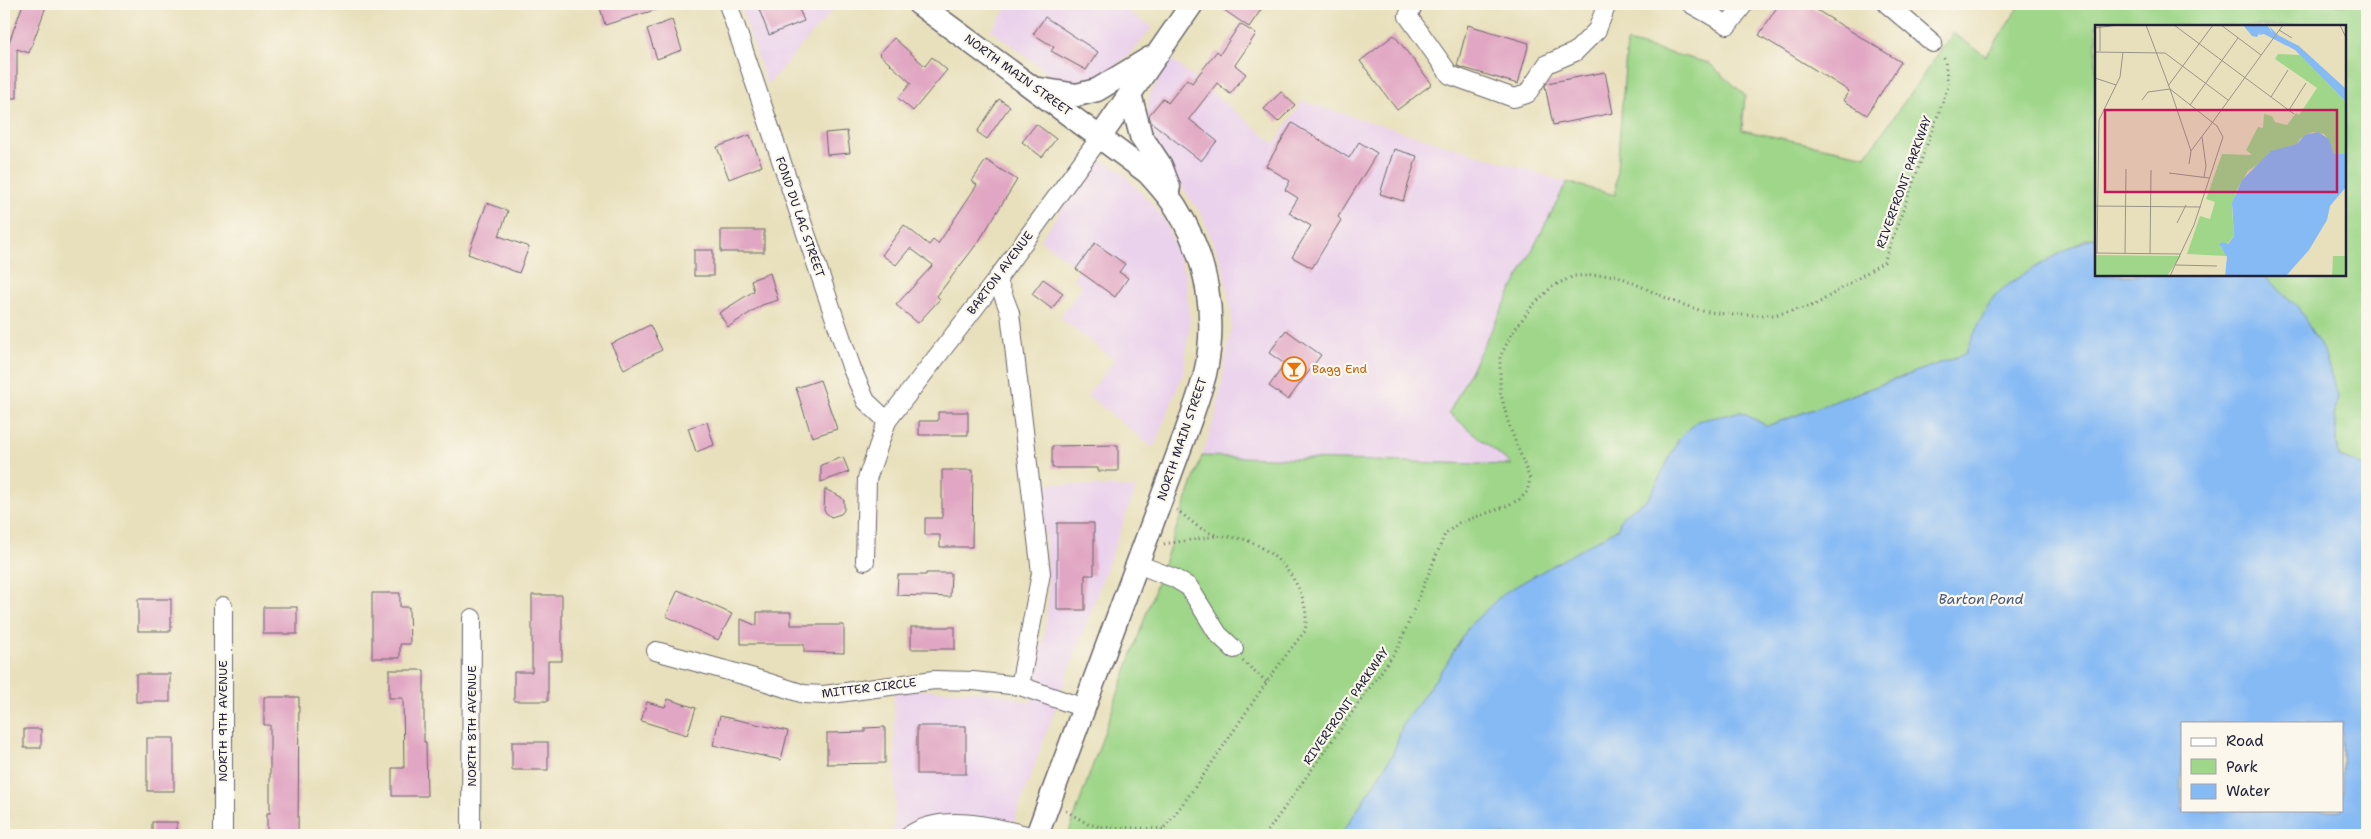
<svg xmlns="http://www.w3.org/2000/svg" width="2371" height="839" font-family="'Shantell Sans',sans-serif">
<rect width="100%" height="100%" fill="#fbf7ec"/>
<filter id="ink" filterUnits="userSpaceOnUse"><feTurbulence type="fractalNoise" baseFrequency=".02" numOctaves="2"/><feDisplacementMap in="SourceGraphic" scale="10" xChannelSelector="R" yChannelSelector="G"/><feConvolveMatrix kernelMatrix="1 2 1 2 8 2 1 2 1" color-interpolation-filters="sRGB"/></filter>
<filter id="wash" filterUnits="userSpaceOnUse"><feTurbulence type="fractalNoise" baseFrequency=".0096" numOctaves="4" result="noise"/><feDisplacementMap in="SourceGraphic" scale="20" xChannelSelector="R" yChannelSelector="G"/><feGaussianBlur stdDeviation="1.12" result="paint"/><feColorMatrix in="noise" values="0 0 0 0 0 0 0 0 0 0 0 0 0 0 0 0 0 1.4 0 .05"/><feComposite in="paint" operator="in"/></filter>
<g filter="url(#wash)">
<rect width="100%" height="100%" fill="#e8e0bc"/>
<!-- built -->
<g fill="#ead1ec">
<polygon points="740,4 838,4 767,85"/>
<polygon points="1010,4 1117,4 1152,27 1137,47 1102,79 1081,84 1063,82 1050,75 991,30"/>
<polygon points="1171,59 1275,144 1302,101 1567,182 1449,413 1513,465 1202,456 1217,410 1231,329 1231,312 1224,270 1213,242 1202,215 1156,151 1147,116 1150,94"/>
<polygon points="1102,162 1108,162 1120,170 1153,205 1166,223 1186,277 1190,322 1184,371 1154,448 1087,395 1115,360 1060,318 1082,285 1073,278 1080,269 1040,240 1093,168"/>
<polygon points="1039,483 1136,488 1009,835 893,835 896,790 894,693 920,690 973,691 1006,695 1030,703 1044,637 1049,596 1047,552"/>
</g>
<!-- green -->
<polygon fill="#9fd689" stroke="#607c62" points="2021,4 2367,4 2367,467 2339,457 2334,416 2338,396 2270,282 2263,275 2345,275 2345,26 2096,26 2096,237 2085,239 1994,296 1965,354 1767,426 1741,412 1679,439 1649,498 1624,515 1617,529 1469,626 1445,666 1403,724 1393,754 1341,835 1068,835 1202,456 1512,465 1449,413 1567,182 1615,195 1627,42 1709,63 1745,95 1742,130 1866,156 1953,33 1986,56"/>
<!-- water -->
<path fill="#86baf4" stroke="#546e98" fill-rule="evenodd" d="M2096,237v38h167l34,31 27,46 14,44 -4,20 5,41 28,10v368h-1026l52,-81 10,-30 42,-58 24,-40 35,-33 113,-64 6,-14 26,-17 30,-59 18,-18 44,-9 26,14 198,-72c9,-18 16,-39 28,-56 10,-14 85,-57 103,-61zM2182,723h160v87h-160z"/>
<g id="blocks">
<!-- building -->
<g fill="#e1a6c3">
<polygon points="23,4 47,4 29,53 17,49 17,98 4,98 4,56"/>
<polygon points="599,4 665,4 665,7 605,25"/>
<polygon points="757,4 797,4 804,21 769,35"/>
<polygon points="1215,4 1265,4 1249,27"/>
<polygon points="1779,4 1807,4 1901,62 1867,115 1843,100 1849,91 1759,35"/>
<polygon points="1045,17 1098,52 1086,70 1051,51 1054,47 1033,34"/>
<polygon points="672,20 682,50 657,59 647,29"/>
<polygon points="1240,24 1256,34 1235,65 1246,74 1230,94 1217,83 1189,119 1217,141 1201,161 1151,122 1149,115 1163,98 1168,103 1187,79 1192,83 1217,51 1220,54"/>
<polygon points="1468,25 1529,43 1518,84 1457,66"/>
<polygon points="1394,35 1432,84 1397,110 1360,61"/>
<polygon points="894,38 925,66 932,57 947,70 913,111 898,98 911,83 879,54"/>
<polygon points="1605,72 1613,113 1553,125 1545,86 1547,83"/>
<polygon points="1281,92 1295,105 1278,122 1264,109"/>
<polygon points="999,99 1010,106 987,139 977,132"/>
<polygon points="1292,123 1349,158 1359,142 1377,153 1338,217 1341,220 1312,268 1292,257 1311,226 1289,213 1298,198 1285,190 1290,181 1266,166"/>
<polygon points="1036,124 1056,139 1042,157 1022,142"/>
<polygon points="847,131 850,153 827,155 825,133"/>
<polygon points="750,135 762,166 729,179 717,147"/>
<polygon points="1394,149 1417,156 1403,201 1380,194"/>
<polygon points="986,160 1017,180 979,241 937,296 940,299 918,323 896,305 933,265 910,248 896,265 882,255 904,225 929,245 933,240 938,244 977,185 972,181"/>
<polygon points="487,203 508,211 499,236 529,247 519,273 468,254"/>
<rect x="721" y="230" width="43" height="22"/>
<polygon points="1095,243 1125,264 1119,272 1128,278 1115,297 1076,269"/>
<rect x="694" y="250" width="19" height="26"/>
<polygon points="770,273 778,300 762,305 728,327 719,313 754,291 751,280"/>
<polygon points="1043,279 1063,293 1052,309 1032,294"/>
<polygon points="650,325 662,350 624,369 611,344"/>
<polygon points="1286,330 1321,355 1288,400 1269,386 1285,364 1269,353"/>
<polygon points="820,380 837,429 812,437 796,388"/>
<polygon points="938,412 968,412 968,435 919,435 919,421 938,421"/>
<polygon points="707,422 714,445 696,452 688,428"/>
<polygon points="1118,445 1118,471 1098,471 1098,468 1052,468 1052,446"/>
<polygon points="843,457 849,472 821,482 821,465"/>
<polygon points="942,470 973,470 972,547 940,547 940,535 925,535 925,518 942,518"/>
<polygon points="825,489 841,497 844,501 844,510 841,514 831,517 824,511"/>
<polygon points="1057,523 1094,523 1094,575 1085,575 1085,610 1057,610"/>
<polygon points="926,573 951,573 950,597 897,595 898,575 926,575"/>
<polygon points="678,590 732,614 718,640 666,616"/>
<polygon points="372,593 400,593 400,607 409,607 410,644 400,644 400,658 372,658"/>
<polygon points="532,595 562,595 562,661 548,661 548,701 514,701 514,672 532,672"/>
<rect x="138" y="599" width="33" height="32"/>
<rect x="263" y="607" width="34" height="27"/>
<polygon points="757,612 791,612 791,625 844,625 844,653 804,652 804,644 741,644 741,619 757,626"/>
<rect x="911" y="627" width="44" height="22"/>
<polygon points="389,670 424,670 424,742 426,742 427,796 392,796 392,768 404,768 403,698 389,698"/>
<rect x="136" y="674" width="34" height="28"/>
<polygon points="264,697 299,697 298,835 267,835 267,813 270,813 270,725 264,725"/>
<polygon points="668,699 696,708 687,735 641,721 647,702 665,707"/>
<polygon points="720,716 788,731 781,760 713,745"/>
<rect x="917" y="726" width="49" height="48"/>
<polygon points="885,727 885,763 827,764 827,733 865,732 865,728"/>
<rect x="24" y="729" width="17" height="19"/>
<rect x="147" y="738" width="27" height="53"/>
<rect x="512" y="742" width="36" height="28"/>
<rect x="152" y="822" width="25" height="13"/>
</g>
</g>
</g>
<g filter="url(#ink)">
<use href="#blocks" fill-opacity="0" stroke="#676468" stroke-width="1"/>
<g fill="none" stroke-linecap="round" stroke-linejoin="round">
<!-- minor casing -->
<g stroke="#676468" stroke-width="20">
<g id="minor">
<polyline points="728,4 852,369 866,401 887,421"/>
<polyline points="1414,4 1408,16 1450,75 1514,98 1527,94 1547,64 1575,52 1597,30 1607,4"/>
<polyline points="1691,4 1728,25 1744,4"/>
<polyline points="1887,4 1933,43"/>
<polyline points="997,279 1010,313 1041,573 1020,686"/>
<polyline points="865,561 867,479 887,421 997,279 1101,136"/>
<polyline points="1137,564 1174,578 1189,587 1218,634 1234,649"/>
<polyline points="656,651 754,678 804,694 824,695 934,680 973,681 1020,686 1084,708"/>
<polyline points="223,835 223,606"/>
<polyline points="471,835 472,618"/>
<path d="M910,835c31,-22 82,-9 116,0"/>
</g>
</g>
<!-- major casing -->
<g stroke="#676468" stroke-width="25">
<g id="major">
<path d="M919,4l229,169c10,11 21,23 29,36 30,49 41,108 28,165 -5,20 -13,41 -20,61l-148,400"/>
<polyline points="1040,89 1077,95 1097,90 1150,58"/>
<polyline points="1130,94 1141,136 1161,166 1169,187"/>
<polyline points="1101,136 1192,4"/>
</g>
</g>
<!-- path -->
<g stroke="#676468" stroke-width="3" stroke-dasharray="1 4" stroke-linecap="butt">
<polyline points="1164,544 1217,536"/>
<polyline points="1243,661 1267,682"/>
<polyline points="1066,811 1088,824 1102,827 1163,829"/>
<polyline points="1082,835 1101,827"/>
<path d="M1158,835c54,-64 94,-139 147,-204 7,-37 -22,-76 -56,-90 -13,-5 -28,-3 -41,-9 -11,-4 -21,-15 -31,-22"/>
<polyline points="1265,835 1398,648 1445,534 1459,523 1504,507 1520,499 1527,492 1530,479 1509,425 1500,391 1500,357 1512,333 1533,305 1553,286 1574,276 1616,275 1675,302 1702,311 1734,315 1774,315 1815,305 1884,262 1948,87 1945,60 1942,56"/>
</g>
<!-- minor -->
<use href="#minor" stroke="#fff" stroke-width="18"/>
<!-- major -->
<use href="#major" stroke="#fff" stroke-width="22"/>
</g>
</g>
<!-- icons -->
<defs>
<g id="bar-ring" transform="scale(1.25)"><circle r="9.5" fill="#fbf7ec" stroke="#e8710a" stroke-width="1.5"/><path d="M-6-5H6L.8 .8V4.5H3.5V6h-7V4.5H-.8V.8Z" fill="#e8710a"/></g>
</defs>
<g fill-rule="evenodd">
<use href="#bar-ring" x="1294" y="369"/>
</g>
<g text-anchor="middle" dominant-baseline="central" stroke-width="4.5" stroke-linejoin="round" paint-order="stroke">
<!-- street labels -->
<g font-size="12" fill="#22223b" stroke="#fbf7ec">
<text transform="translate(1018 75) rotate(36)">NORTH MAIN STREET</text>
<text transform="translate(1904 182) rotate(-70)">RIVERFRONT PARKWAY</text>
<text transform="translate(800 217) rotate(71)">FOND DU LAC STREET</text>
<text transform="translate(1000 273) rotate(-53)">BARTON AVENUE</text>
<text transform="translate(1182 439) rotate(-71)">NORTH MAIN STREET</text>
<text transform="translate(869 688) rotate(-7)">MITTER CIRCLE</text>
<text transform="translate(1346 706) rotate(-55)">RIVERFRONT PARKWAY</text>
<text transform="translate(223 721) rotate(-90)">NORTH 9TH AVENUE</text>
<text transform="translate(472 726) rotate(-90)">NORTH 8TH AVENUE</text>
</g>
<!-- food labels -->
<g font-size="12" fill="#c56008" stroke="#fbf7ec" text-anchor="start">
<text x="1312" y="369">Bagg End</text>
</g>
<!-- water labels -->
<g font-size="14" font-style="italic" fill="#45577c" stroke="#fbf7ec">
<text x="1981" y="599">Barton Pond</text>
</g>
</g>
<!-- overview -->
<g transform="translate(2095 25)">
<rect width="251" height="251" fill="#e8e0bc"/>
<path d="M183,29l22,1 46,47v52h-12l-5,-14 -5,-6 -11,-2 -13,7 -3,5 -28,9 -6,8 -15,10 -12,20 -4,17 2,28 -7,8 -7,2 7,10 -40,-2 13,-38 10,3 5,-17 -9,-3 16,-45 30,1 -6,-5 12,-23 5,1 1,-14 8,2 3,6 12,3 9,-12 3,2 18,-27 -42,-29zM0,230l86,1 -14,20h-72zM238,231h13v20h-14z" fill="#9fd689"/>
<path d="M148,0h24l6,9 -4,-8 9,9 21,11 46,42 1,14 -51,-52 -31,-16 -5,1 1,-3 -3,5 -5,-1zM223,107l11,7 5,15h12v33l-16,19 -3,14 -18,30 -23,26h-61l2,-19 -8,-13 4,-2 5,2 6,-8 -2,-33 10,-23 29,-29 26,-7 8,-9z" fill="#86baf4"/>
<path fill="none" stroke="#999488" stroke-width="1" d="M51,0l24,64 47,37 6,11 -29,88 -24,51M79,0l120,89M126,0l40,30M245,0l7,15M0,3l23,-3M184,5l13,8M5,26v-26M0,27l70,1 63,47M0,53l21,7M73,61l45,-61M176,72l17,-27M47,75l6,-8 22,-3 21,62M95,80l48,-67M194,85l17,-27M117,98l71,-98M107,112l4,29 -2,11M94,139l2,-13 21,-28M74,148l40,5M0,181l106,1M82,198l9,-18M0,228l86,1M2,228l2,-133 21,-43 3,-25M30,229l1,-85M55,229l1,-84M81,240l41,1"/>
<path fill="#c2185b" fill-opacity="0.15" stroke="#c2185b" stroke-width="2.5" d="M10,85h232v82h-232z"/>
<rect width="251" height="251" fill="none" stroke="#22223b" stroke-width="2.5"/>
</g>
<!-- margin -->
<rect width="2371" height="839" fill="none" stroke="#fbf7ec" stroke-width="20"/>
<!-- legend -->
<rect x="2181" y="722" width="162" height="90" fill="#fbf7ec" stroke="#a4a2a5"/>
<rect x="2191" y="738" width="25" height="8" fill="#ffffff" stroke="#a4a2a5"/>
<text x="2226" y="746" font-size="15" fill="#22223b">Road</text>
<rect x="2191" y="759" width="25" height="15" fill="#9fd689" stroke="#a4a2a5"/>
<text x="2226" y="772" font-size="15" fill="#22223b">Park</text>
<rect x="2191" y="784" width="25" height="15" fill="#86baf4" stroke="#a4a2a5"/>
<text x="2226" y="796" font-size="15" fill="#22223b">Water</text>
</svg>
